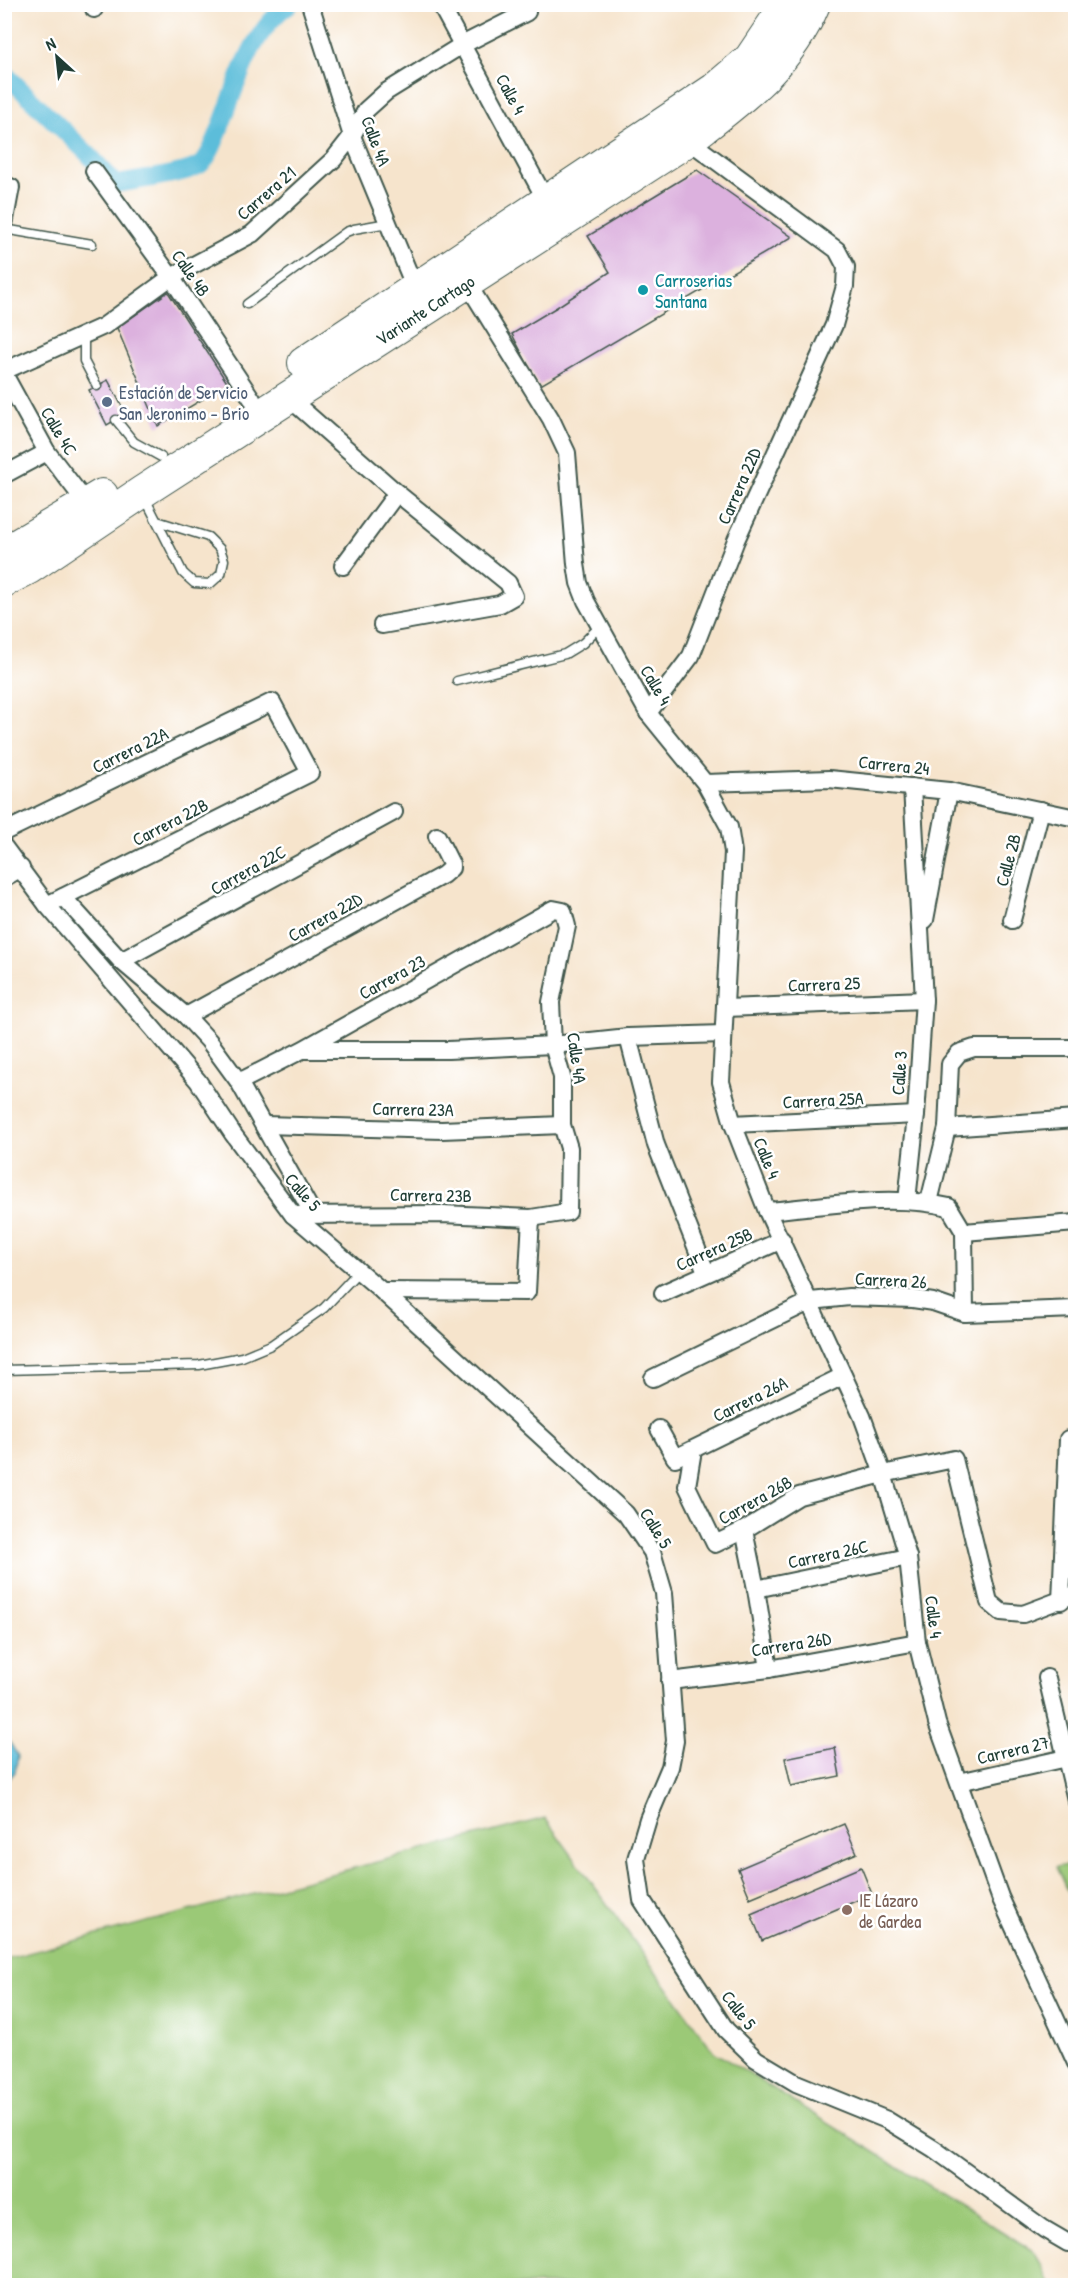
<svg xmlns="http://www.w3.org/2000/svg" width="1080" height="2290" font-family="'Patrick Hand',sans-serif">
<rect width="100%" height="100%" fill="#fff"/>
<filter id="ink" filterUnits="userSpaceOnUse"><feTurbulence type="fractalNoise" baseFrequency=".0167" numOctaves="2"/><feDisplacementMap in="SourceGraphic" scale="12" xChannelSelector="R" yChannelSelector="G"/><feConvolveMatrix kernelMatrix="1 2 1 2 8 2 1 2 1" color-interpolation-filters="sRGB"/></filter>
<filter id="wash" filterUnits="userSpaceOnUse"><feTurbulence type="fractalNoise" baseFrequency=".008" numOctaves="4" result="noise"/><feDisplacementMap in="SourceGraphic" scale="24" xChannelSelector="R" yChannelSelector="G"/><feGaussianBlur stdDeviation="1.35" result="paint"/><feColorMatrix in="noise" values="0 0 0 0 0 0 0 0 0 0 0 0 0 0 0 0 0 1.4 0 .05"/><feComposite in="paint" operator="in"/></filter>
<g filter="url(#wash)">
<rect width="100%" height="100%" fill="#f6e4cc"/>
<!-- green -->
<g fill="#9bc977" stroke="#5d8356" stroke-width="1.5">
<polygon points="545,1818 714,2052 1035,2252 1051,2285 5,2285 5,1959"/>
<polygon points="1075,1864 1076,1864 1075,1908 1056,1867"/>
</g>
<!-- water -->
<polygon fill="#5cbdda" stroke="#3e7d87" stroke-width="1.5" points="5,1735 18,1756 15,1772 5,1783"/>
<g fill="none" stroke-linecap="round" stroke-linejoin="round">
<!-- canal -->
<path stroke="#5cbdda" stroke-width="18" d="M4,73l84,81 28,30c17,-3 73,-10 85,-20 10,-9 16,-28 21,-41 16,-41 29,-93 68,-119"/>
</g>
<g id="blocks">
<!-- building -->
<g fill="#dcb1de">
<polygon points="697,170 792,237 539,386 512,334 557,307 610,272 588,236"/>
<polygon points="168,292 228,384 158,426 117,328"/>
<polygon points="108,380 126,414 107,425 89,390"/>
<polygon points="835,1748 840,1776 791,1786 785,1758"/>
<polygon points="844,1824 857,1853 750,1898 738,1869"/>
<polygon points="861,1867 872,1894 762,1941 751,1914"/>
</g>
</g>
</g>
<g filter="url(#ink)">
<use href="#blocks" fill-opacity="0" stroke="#3f564b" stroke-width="1.5"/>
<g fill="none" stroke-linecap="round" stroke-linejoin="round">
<!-- lane casing -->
<g stroke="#3f564b" stroke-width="11">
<g id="lane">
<polyline points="4,229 92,244"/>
<polyline points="247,304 346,232 354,229 388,223"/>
<polyline points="84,335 84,361 97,386"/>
<polyline points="116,420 134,442 161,457"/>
<polyline points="145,498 183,573 194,583 210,584 221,574 224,560 220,549 208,537 157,521"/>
<polyline points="457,681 565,654 583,643 600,626"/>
<polyline points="4,1370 199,1365 242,1357 271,1345 324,1308 359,1271"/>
</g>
</g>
<!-- street casing -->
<g stroke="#3f564b" stroke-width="20">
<g id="street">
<polyline points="93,4 94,9"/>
<polyline points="310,4 352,136 415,288"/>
<polyline points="440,4 547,202"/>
<polyline points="94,171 171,277 252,399"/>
<polyline points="4,225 11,187"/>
<polyline points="467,283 551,419 567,453 576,564 579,583 586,601 648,713 705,783 729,827 733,852 721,1082 733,1124 767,1211 862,1416 883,1474 908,1557 917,1642 937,1723 1000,1897 1076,2063"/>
<polyline points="4,371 104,326 171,277 252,234 334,159 352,136 366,110 386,92 462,45 527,12"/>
<polyline points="4,374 47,452 87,504"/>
<polyline points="289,398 397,493 508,583 514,596 500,604 382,625"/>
<polyline points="4,475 47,452"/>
<polyline points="343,566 397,493"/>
<polyline points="648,713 691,656 736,540 834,325 845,286 846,267 837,250 688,140"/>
<polyline points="705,783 829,779 949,791 1076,818"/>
<polyline points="4,832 272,702 310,773 47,905"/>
<polyline points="4,847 47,905 198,1081 233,1134 293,1215 382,1291 626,1514 652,1552 664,1593 675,1741 670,1767 648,1819 636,1859 642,1900 726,2030 756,2059 796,2083 887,2120 934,2149 1044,2229 1068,2243 1076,2243"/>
<polyline points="4,878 21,868"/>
<polyline points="63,897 121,961 186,1016 209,1041 239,1082 313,1214"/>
<polyline points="925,920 949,791"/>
<polyline points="1012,920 1041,810"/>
<polyline points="121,961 394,812"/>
<polyline points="726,1008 924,1000"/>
<polyline points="186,1016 443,875 451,868 451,864 437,836"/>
<polyline points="628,1037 656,1145 706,1272"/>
<polyline points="303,1050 448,1050 553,1045 628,1037 723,1034"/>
<polyline points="239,1082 302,1050 553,909 563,911 567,926 551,1002 553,1045 562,1077 562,1125 569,1148 568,1212 531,1218 442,1214 293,1215"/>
<polyline points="733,1124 916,1115"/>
<polyline points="264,1125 442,1130 562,1125"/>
<polyline points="947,1128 1076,1119"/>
<polyline points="907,1201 916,1115 924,1000 912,787"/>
<polyline points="929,1202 947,1128 950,1064 959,1053 974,1048 1076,1048"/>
<path d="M767,1211c58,-5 126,-18 182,-4l15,25"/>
<polyline points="964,1232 1076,1223"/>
<polyline points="964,1232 965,1313"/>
<polyline points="382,1291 527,1292 531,1218"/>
<polyline points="663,1293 782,1240"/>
<polyline points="653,1378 811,1301 849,1297 913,1299 933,1302 965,1313 1076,1309"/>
<polyline points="659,1429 675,1458 843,1376"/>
<polyline points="693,1450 687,1486 715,1544 744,1530 799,1496 883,1474 954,1459 989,1602 1001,1612 1023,1614 1076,1594"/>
<polyline points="744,1530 756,1589 769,1669"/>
<polyline points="756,1589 908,1557"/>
<polyline points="1061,1601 1068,1439"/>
<polyline points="1047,1678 1076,1800"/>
<polyline points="670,1681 769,1669 917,1642"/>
<polyline points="959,1782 1075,1756"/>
</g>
</g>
<!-- highway casing -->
<g stroke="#3f564b" stroke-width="34">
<g id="highway">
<polyline points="304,363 715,89 750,59 787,4"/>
<polyline points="4,553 102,495"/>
<path d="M4,581l25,-13 113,-76 546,-352c51,-40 100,-73 126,-136"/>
</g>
</g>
<!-- lane -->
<use href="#lane" stroke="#fff" stroke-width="8"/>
<!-- street -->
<use href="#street" stroke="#fff" stroke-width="16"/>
<!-- highway -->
<use href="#highway" stroke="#fff" stroke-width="32"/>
</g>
</g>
<!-- markers -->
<circle fill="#0f9aa8" stroke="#fff" stroke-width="2" cx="643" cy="290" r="6"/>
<circle fill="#5c6f8a" stroke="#fff" stroke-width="2" cx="107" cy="402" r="6"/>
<circle fill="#8d6e63" stroke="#fff" stroke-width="2" cx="847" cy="1910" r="6"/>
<g text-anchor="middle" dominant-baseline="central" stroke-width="5" stroke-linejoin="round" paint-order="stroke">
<!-- street labels -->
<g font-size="18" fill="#1f3d34" stroke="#fff">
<text transform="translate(511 94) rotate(62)">Calle 4</text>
<text transform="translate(376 141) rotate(69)">Calle 4A</text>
<text transform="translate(266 193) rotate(-41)">Carrera 21</text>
<text transform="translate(191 273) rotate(55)">Calle 4B</text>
<text transform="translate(425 310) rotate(-33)">Variante Cartago</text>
<text transform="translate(59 431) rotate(59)">Calle 4C</text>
<text transform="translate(739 486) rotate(-66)">Carrera 22D</text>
<text transform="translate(656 685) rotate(59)">Calle 4</text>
<text transform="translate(130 750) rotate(-26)">Carrera 22A</text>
<text transform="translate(894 765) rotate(6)">Carrera 24</text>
<text transform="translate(170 822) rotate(-27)">Carrera 22B</text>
<text transform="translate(1008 860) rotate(-75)">Calle 2B</text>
<text transform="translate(248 870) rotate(-29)">Carrera 22C</text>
<text transform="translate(325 917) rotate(-29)">Carrera 22D</text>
<text transform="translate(392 977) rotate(-29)">Carrera 23</text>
<text transform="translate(824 984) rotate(-2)">Carrera 25</text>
<text transform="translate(577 1058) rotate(82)">Calle 4A</text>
<text transform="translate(899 1073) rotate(-86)">Calle 3</text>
<text transform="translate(823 1100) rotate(-3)">Carrera 25A</text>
<text transform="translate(413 1109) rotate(1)">Carrera 23A</text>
<text transform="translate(767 1158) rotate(68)">Calle 4</text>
<text transform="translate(303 1192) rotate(49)">Calle 5</text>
<text transform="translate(431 1195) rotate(1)">Carrera 23B</text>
<text transform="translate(714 1249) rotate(-24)">Carrera 25B</text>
<text transform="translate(891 1280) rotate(3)">Carrera 26</text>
<text transform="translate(750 1399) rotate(-26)">Carrera 26A</text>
<text transform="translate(755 1500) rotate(-29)">Carrera 26B</text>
<text transform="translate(656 1528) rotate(58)">Calle 5</text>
<text transform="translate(828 1554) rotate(-12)">Carrera 26C</text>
<text transform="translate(934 1617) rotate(83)">Calle 4</text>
<text transform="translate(791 1644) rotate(-9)">Carrera 26D</text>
<text transform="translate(1013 1750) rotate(-13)">Carrera 27</text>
<text transform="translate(739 2010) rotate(52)">Calle 5</text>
</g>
<!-- culture labels -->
<g font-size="18" fill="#0d838f" stroke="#fff" text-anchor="start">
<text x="655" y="280">Carroserias<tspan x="655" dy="21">Santana</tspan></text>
</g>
<!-- service labels -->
<g font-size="18" fill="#4e5e75" stroke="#fff" text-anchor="start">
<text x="119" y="392">Estación de Servicio<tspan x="119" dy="21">San Jeronimo - Brio</tspan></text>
</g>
<!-- education labels -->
<g font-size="18" fill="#785e54" stroke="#fff" text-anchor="start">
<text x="859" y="1900">IE Lázaro<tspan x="859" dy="21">de Gardea</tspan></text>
</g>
</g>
<!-- margin -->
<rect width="1080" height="2290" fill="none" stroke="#fff" stroke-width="24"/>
<!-- north arrow -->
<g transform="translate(57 57) rotate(333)" stroke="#ffffff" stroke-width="4.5" paint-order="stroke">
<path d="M0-4.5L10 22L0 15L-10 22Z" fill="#1f3d34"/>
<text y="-9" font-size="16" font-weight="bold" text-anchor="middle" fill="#1f3d34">N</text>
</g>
</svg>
